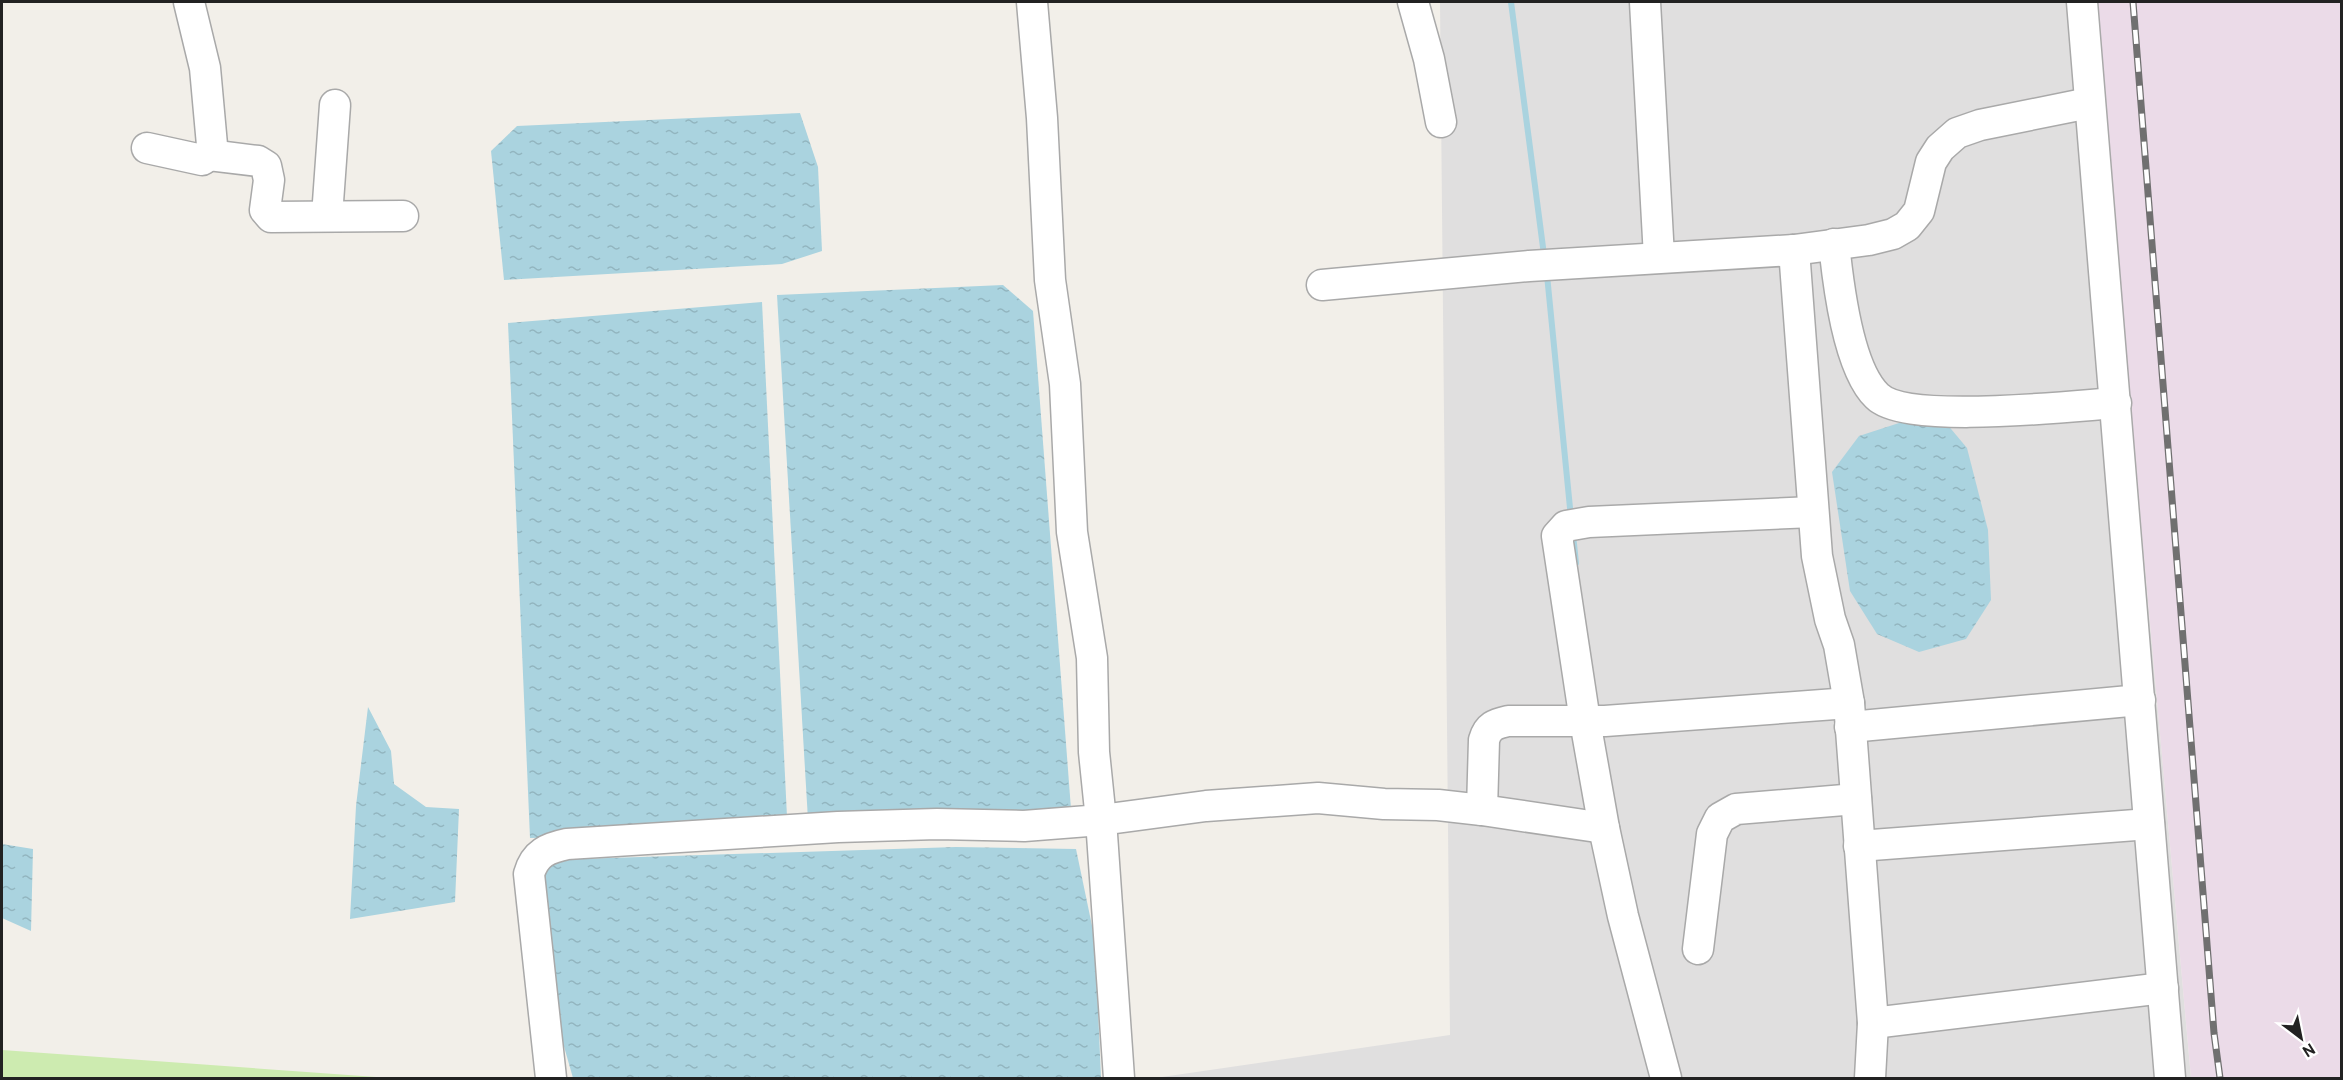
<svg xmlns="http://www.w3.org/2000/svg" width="2343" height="1080" font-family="Overpass,sans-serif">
<defs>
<pattern id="water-ripples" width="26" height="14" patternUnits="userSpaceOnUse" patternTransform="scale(1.5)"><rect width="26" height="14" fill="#aad3df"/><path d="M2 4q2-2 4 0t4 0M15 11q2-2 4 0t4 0" fill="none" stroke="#92b5bf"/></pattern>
</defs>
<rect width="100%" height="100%" fill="#f2efe9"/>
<!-- residential -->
<polygon fill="#e0dfdf" points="1440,2 2094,2 2191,1078 1155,1078 1450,1035"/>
<!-- industrial -->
<polygon fill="#ebdbe8" points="2094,2 2341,2 2341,1078 2191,1078"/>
<!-- grass -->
<polygon fill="#cdebb0" points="2,1050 390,1078 2,1078"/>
<!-- water -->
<g fill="url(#water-ripples)">
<polygon points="800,113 818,167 822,251 782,264 504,280 491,151 517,126"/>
<polygon points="1003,285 1033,311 1071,809 808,820 777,295"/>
<polygon points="762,302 787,817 767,834 530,838 508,323"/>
<polygon points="1936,411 1967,448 1988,530 1991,600 1966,639 1919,652 1877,634 1850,591 1832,472 1859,436"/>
<polygon points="368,707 391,751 394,784 426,807 459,809 455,902 350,919 356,806"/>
<polygon points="2,844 33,849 31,931 2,918"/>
<polygon points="956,847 1076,849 1095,940 1101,1078 573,1078 563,1043 532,884 548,860"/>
</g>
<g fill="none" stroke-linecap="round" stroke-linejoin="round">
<!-- stream -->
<g stroke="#aad3df" stroke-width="6">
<polyline points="1511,2 1544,255"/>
<polyline points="1547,275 1571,518"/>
<polyline points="1573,534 1576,563"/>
</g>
<!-- minor casing -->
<g stroke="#a9a9a9" stroke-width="33">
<g id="minor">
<polyline points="1413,2 1429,59 1441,122"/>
<polyline points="1645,2 1659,257"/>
<polyline points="2082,2 2170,1078"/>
<polyline points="147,148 202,160 209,155 212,145 205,68 189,2"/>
<polyline points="209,155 258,161 266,166 269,180 265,210 271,217 403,216"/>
<polyline points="327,216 335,105"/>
<path d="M1834,244c4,39 14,124 43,152 29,29 194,10 239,7"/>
<polyline points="1794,250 1817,556 1830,619 1839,645 1849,703 1873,1023 1870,1078"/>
<polyline points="1322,285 1529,266 1794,250 1869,240 1893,234 1907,226 1919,211 1931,162 1940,148 1957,133 1980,125 2089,103"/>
<polyline points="1850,727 2140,700"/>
<path d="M1482,810l2,-70c4,-14 11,-16 24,-19h97l244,-18"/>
<polyline points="1859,846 2149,824"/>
<polyline points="1698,949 1712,834 1720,818 1736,809 1856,799"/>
<polyline points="1873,1023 2163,988"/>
<path d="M551,1078l-22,-204c6,-21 19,-26 38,-30l271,-17 99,-3 87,2 77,-6 -7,-68 -2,-94 -20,-126 -7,-148 -15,-104 -8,-162 -10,-116"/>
<polyline points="1119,1078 1101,820 1206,806 1318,798 1384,804 1438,805 1482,810 1604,828"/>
<polyline points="1666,1078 1623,916 1604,828 1585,721 1557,536 1566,526 1589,522 1813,512"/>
</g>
</g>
<!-- minor -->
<use href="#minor" stroke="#fff" stroke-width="30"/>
<!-- rail casing -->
<g stroke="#707070" stroke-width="7">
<polyline id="rail" points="2133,2 2214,1033 2220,1078"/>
</g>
<!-- rail -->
<use href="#rail" stroke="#fff" stroke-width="4.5" stroke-dasharray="14" stroke-linecap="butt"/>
</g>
<!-- border -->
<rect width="2343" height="1080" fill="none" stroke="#222222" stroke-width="6"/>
<!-- north arrow -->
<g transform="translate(2301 1038) rotate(148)" stroke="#ffffff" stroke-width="4.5" paint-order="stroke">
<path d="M0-4.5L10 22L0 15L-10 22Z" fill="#222222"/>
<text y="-9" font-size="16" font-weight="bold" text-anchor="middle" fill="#222222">N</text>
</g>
</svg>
